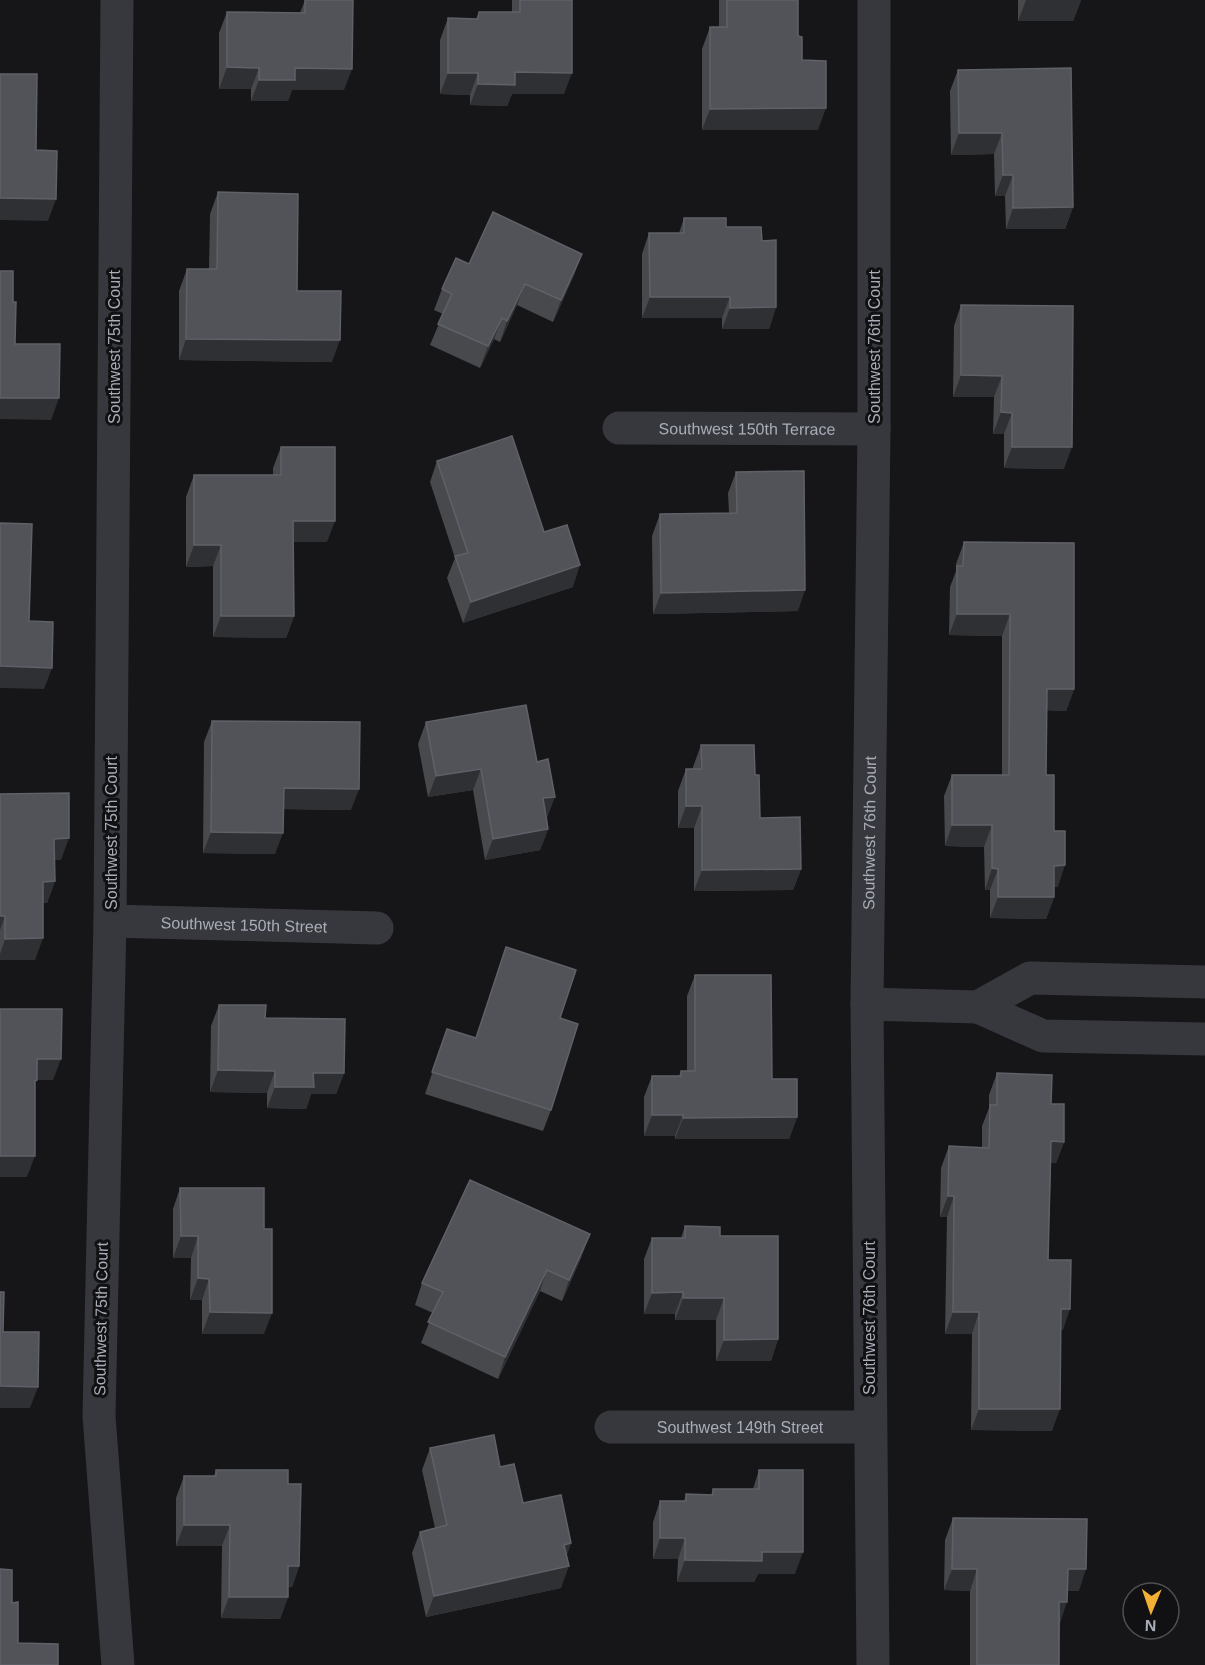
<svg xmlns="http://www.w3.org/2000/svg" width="1205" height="1665" font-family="Arial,sans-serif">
<rect width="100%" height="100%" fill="#161618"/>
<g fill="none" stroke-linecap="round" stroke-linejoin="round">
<!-- street -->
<g stroke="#37383d" stroke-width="33">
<polyline points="117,0 110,921 99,1416 118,1665"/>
<path id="s1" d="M619,428l255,1"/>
<path id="s2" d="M110,921l267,7"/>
<polyline points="867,1004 978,1007 1030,978 1205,982"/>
<polyline points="978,1007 1043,1036 1205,1039"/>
<path id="s3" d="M611,1427h259"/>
<path id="s4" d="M873,1665l-6,-661 7,-575v-429"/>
</g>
</g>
<!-- wall -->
<g fill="#47494d">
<polygon points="305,0 344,90 292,90 288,101 251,101 251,89 219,89 219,33 227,12 300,13"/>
<polygon points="512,0 572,0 564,94 512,94 507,106 470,105 470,95 440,94 440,40 448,18 476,19 479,12 512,12"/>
<polygon points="719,0 798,0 798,36 802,60 818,130 702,130 702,49 710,27 719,27"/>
<polygon points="1018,0 1081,0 1073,21 1018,21"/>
<polygon points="958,70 1073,207 1065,229 1006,229 1005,196 995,196 994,154 951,155 950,91"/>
<polygon points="218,192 297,291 332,362 179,360 179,291 187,269 209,269 210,214"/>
<polygon points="684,218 726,227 762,241 776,307 769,329 722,329 722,318 642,318 642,254 649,233 679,233"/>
<polygon points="582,254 574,275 553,322 517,305 500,342 494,339 480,368 430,345 443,314 434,310 442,289 469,264"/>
<polygon points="961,305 1064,469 1004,468 1004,434 993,434 994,397 953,397 954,326"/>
<polygon points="281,447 327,542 293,542 294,616 286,638 213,637 213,566 186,567 186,497 194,475 273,475 273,468"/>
<polygon points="437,461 544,532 573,587 463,623 447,578 455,558 430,482"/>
<polygon points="736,472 798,611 653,614 652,536 660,514 729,513 728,493"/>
<polygon points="964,542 1074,689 1066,711 1046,710 1046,775 1054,831 1058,887 1054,887 1054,897 1046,919 990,918 990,890 985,890 984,847 945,846 944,796 952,775 1002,775 1002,636 949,635 950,587 956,571 956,564"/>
<polygon points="212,721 351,810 283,809 275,854 203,853 204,742"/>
<polygon points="426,722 547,818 548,829 540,850 485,860 473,790 428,797 418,744"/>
<polygon points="701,745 755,775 760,818 801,869 793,890 694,891 694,828 678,828 678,791 686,769 693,769 693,767"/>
<polygon points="0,794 61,860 55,860 55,881 47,903 43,903 35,960 0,960"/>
<polygon points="506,947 560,1018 551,1110 543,1131 425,1094 447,1029 476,1038"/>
<polygon points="695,975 772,1079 797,1117 789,1139 675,1139 675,1136 644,1136 644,1097 652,1076 679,1076 681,1071 687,1071 687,996"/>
<polygon points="219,1005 265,1018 344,1073 336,1094 311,1094 306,1109 267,1108 267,1093 210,1092 211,1026"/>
<polygon points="997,1073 1051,1104 1064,1142 1056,1163 1051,1163 1048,1260 1063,1330 1061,1330 1052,1431 971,1430 972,1334 945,1334 947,1217 940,1217 941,1168 949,1146 982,1148 982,1126 989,1108 989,1095"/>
<polygon points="180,1188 264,1334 202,1334 202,1300 190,1300 191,1258 173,1258 173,1209"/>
<polygon points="685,1226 720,1236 778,1339 771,1361 716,1361 716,1320 675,1320 675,1314 644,1314 644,1259 652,1238 681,1238"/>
<polygon points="582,1256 562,1301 540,1291 498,1379 421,1343 433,1313 415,1305 422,1283"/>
<polygon points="430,1448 500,1467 523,1503 571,1543 566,1556 561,1588 426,1617 412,1553 420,1532 435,1528 422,1470"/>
<polygon points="216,1470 288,1484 299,1566 292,1587 288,1587 288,1597 280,1619 221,1618 222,1546 176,1546 176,1498 184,1476 214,1476"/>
<polygon points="759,1470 795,1574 758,1574 754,1582 677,1582 678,1559 653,1559 653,1522 660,1501 684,1501 686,1494 711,1495 713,1489 753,1489"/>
<polygon points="953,1518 1079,1591 1068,1591 1060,1623 1059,1665 970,1665 970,1591 944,1590 945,1540"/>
</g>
<!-- shaded-wall -->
<g fill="#2f3033">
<polygon points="1026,0 1081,0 1073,21 1018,21"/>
<polygon points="227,67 259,68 251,89 219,89"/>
<polygon points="295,68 352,69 344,90 292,90 288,101 251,101 259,80"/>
<polygon points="515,72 572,73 564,94 512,94 507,106 470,105 478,84"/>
<polygon points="448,73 478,73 470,95 440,94"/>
<polygon points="826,108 818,130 702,130 710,109"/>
<polygon points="959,133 1002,133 994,154 951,155"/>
<polygon points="1003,175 1013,175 1005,196 995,196"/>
<polygon points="0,198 56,199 48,221 0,220"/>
<polygon points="1073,207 1065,229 1006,229 1013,208"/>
<polygon points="582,254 574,275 553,322 561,300"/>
<polygon points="525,284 517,305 500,342 507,321"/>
<polygon points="650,297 730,297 722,318 642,318"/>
<polygon points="776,307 769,329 722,329 730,308"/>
<polygon points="502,318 494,339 480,368 488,346"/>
<polygon points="186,339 340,340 332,362 179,360"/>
<polygon points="961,375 1002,376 994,397 953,397"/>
<polygon points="0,398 59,398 51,420 0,419"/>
<polygon points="1001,412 1012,413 1004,434 993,434"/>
<polygon points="1012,447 1072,447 1064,469 1004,468"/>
<polygon points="293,521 335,521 327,542 285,542"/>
<polygon points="194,545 221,545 213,566 186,567"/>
<polygon points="580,565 573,587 463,623 471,602"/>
<polygon points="805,590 798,611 653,614 661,593"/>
<polygon points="957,614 1010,614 1002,636 949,635"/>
<polygon points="221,616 294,616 286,638 213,637"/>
<polygon points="0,666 52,668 44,689 0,688"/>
<polygon points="1047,689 1074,689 1066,711 1039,710"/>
<polygon points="481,769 473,790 428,797 436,776"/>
<polygon points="284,788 359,789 351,810 276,809"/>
<polygon points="555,797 547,818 535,820 543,798"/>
<polygon points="686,806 702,806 694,828 678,828"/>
<polygon points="952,825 992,825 984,847 945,846"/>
<polygon points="548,829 540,850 485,860 493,839"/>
<polygon points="211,832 283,833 275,854 203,853"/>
<polygon points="69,838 61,860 47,860 54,839"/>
<polygon points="1065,865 1058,887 1047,887 1054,866"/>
<polygon points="992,868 998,869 990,890 985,890"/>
<polygon points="801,869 793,890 694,891 702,870"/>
<polygon points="55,881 47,903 35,903 43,882"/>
<polygon points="998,897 1054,897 1046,919 990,918"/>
<polygon points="0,916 5,916 0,930"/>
<polygon points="43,938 35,960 0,960 0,954 5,939"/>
<polygon points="37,1059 61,1059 53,1080 30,1080"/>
<polygon points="218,1070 275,1071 267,1093 210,1092"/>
<polygon points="313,1073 344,1073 336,1094 311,1094 306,1109 267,1108 275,1087"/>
<polygon points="652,1115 683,1115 675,1136 644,1136"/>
<polygon points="797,1117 789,1139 675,1139 683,1118"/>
<polygon points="1051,1141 1064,1142 1056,1163 1043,1163"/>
<polygon points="0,1156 35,1156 27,1177 0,1177"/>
<polygon points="948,1196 954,1196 947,1217 940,1217"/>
<polygon points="590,1234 582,1256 562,1301 569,1280"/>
<polygon points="181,1236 198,1236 191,1258 173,1258"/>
<polygon points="547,1270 540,1291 498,1379 505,1357"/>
<polygon points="198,1278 209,1279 202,1300 190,1300"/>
<polygon points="683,1292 675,1314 644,1314 652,1293"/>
<polygon points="683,1298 724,1298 716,1320 675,1320"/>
<polygon points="1061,1309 1070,1309 1063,1330 1054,1330"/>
<polygon points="210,1312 272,1313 264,1334 202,1334"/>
<polygon points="953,1312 979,1312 972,1334 945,1334"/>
<polygon points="778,1339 771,1361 716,1361 724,1340"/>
<polygon points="0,1386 38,1387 30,1408 0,1408"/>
<polygon points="979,1409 1060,1409 1052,1431 971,1430"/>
<polygon points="184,1525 230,1525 222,1546 176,1546"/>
<polygon points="660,1538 685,1538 678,1559 653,1559"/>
<polygon points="571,1543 564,1564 564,1545"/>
<polygon points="762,1552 803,1552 795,1574 758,1574 754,1582 677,1582 685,1560"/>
<polygon points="288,1566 299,1566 292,1587 280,1588"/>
<polygon points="569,1566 561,1588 426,1617 434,1596"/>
<polygon points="952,1569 977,1569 970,1591 944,1590"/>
<polygon points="1068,1569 1086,1569 1079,1591 1060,1591"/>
<polygon points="229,1597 288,1597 280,1619 221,1618"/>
<polygon points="1059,1602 1067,1602 1060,1623"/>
</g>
<!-- building -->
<g fill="#525359" stroke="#5f6168" stroke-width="1.5">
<polygon points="305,0 353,0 352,69 295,68 295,80 259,80 259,68 227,67 227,12 305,13"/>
<polygon points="520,0 572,0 572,73 515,72 515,85 478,84 478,73 448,73 448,18 478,19 479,12 520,12"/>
<polygon points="727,0 798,0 798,36 802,37 802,60 826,61 826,108 710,109 710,27 727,27"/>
<polygon points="1071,68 1073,207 1013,208 1013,175 1003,175 1002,133 959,133 958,70"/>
<polygon points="0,74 37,74 36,150 57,151 56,199 0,198"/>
<polygon points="218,192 298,194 297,291 341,291 340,340 186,339 187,269 217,269"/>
<polygon points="493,212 582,254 561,300 525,284 507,321 502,318 488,346 438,324 452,294 442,289 456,258 469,264"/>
<polygon points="684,218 726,218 726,227 761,227 762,241 776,240 776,307 730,308 730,297 650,297 649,233 684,233"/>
<polygon points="0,271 13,271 13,302 16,302 15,344 60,344 59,398 0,398"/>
<polygon points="961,305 1073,306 1072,447 1012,447 1012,413 1001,412 1002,376 961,375"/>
<polygon points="512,436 544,532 567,525 580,565 471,602 455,556 468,553 437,461"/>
<polygon points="281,447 335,447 335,521 293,521 294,616 221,616 221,545 194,545 194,475 281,475"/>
<polygon points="804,471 805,590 661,593 660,514 737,513 736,472"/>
<polygon points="0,523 32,524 29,621 53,622 52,668 0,666"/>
<polygon points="964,542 1074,543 1074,689 1047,689 1046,775 1054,775 1054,831 1065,831 1065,865 1054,866 1054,897 998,897 998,869 992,868 992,825 952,825 952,775 1009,775 1010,614 957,614 957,566 963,566"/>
<polygon points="526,705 537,762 548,759 555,797 543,798 548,829 493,839 481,769 436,776 426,722"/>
<polygon points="212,721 360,722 359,789 284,788 283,833 211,832"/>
<polygon points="701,745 754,745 755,775 759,775 760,818 800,817 801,869 702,870 702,806 686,806 686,769 702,769"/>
<polygon points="69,793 69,838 54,839 55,881 43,882 43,938 5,939 5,916 0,916 0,794"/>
<polygon points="506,947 576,970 560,1018 578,1024 551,1110 432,1072 447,1029 476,1038"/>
<polygon points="695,975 771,975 772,1079 797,1079 797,1117 683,1118 683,1115 652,1115 652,1076 681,1076 681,1071 695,1071"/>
<polygon points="219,1005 266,1005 265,1018 345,1019 344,1073 313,1073 314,1087 275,1087 275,1071 218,1070"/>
<polygon points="0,1009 62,1009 61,1059 37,1059 37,1080 35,1081 35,1156 0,1156"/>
<polygon points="997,1073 1052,1075 1051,1104 1064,1104 1064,1142 1051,1141 1048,1260 1071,1260 1070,1309 1061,1309 1060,1409 979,1409 979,1312 953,1312 954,1196 948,1196 949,1146 989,1148 990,1105 997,1105"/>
<polygon points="470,1180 590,1234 569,1280 547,1270 505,1357 428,1322 443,1292 422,1283"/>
<polygon points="180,1188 264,1188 264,1229 272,1229 272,1313 210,1312 209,1279 198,1278 198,1236 181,1236"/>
<polygon points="685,1226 720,1227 720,1236 778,1236 778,1339 724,1340 724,1298 683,1298 683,1292 652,1293 652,1238 685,1238"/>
<polygon points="0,1292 4,1292 3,1332 39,1332 38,1387 0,1386"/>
<polygon points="494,1435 500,1467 514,1464 523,1503 561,1495 571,1543 564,1545 569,1566 434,1596 420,1532 447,1525 430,1448"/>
<polygon points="216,1470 288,1470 288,1484 301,1484 299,1566 288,1566 288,1597 229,1597 230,1525 184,1525 184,1476 216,1476"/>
<polygon points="759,1470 803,1470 803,1552 762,1552 762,1561 685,1560 685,1538 660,1538 660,1501 686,1501 686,1494 713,1495 713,1489 759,1489"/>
<polygon points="953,1518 1087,1519 1086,1569 1068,1569 1067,1602 1059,1602 1059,1665 977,1665 977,1569 952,1569"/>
<polygon points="0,1569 12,1570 12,1603 18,1602 18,1643 58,1644 58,1665 0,1665"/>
</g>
<g text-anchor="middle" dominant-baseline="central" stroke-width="6" stroke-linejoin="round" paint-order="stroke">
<!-- street labels -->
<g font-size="16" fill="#a8adb8" stroke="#111113">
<text transform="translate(114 347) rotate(-90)">Southwest 75th Court</text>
<text transform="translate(874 347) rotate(-90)">Southwest 76th Court</text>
<text stroke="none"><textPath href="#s1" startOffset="128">Southwest 150th Terrace</textPath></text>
<text transform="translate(111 833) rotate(-90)">Southwest 75th Court</text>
<text stroke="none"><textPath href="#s4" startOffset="832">Southwest 76th Court</textPath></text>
<text stroke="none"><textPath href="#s2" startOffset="134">Southwest 150th Street</textPath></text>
<text transform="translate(869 1318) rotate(-90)">Southwest 76th Court</text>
<text transform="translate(101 1319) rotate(-89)">Southwest 75th Court</text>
<text stroke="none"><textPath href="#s3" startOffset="129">Southwest 149th Street</textPath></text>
</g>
</g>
<!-- north arrow -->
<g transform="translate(1151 1611) rotate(182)"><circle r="28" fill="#111113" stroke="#4d4f55" stroke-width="1.5"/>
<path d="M0-4.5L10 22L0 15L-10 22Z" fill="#f2b134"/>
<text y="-9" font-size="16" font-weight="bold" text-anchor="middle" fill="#a8adb8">N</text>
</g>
</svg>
